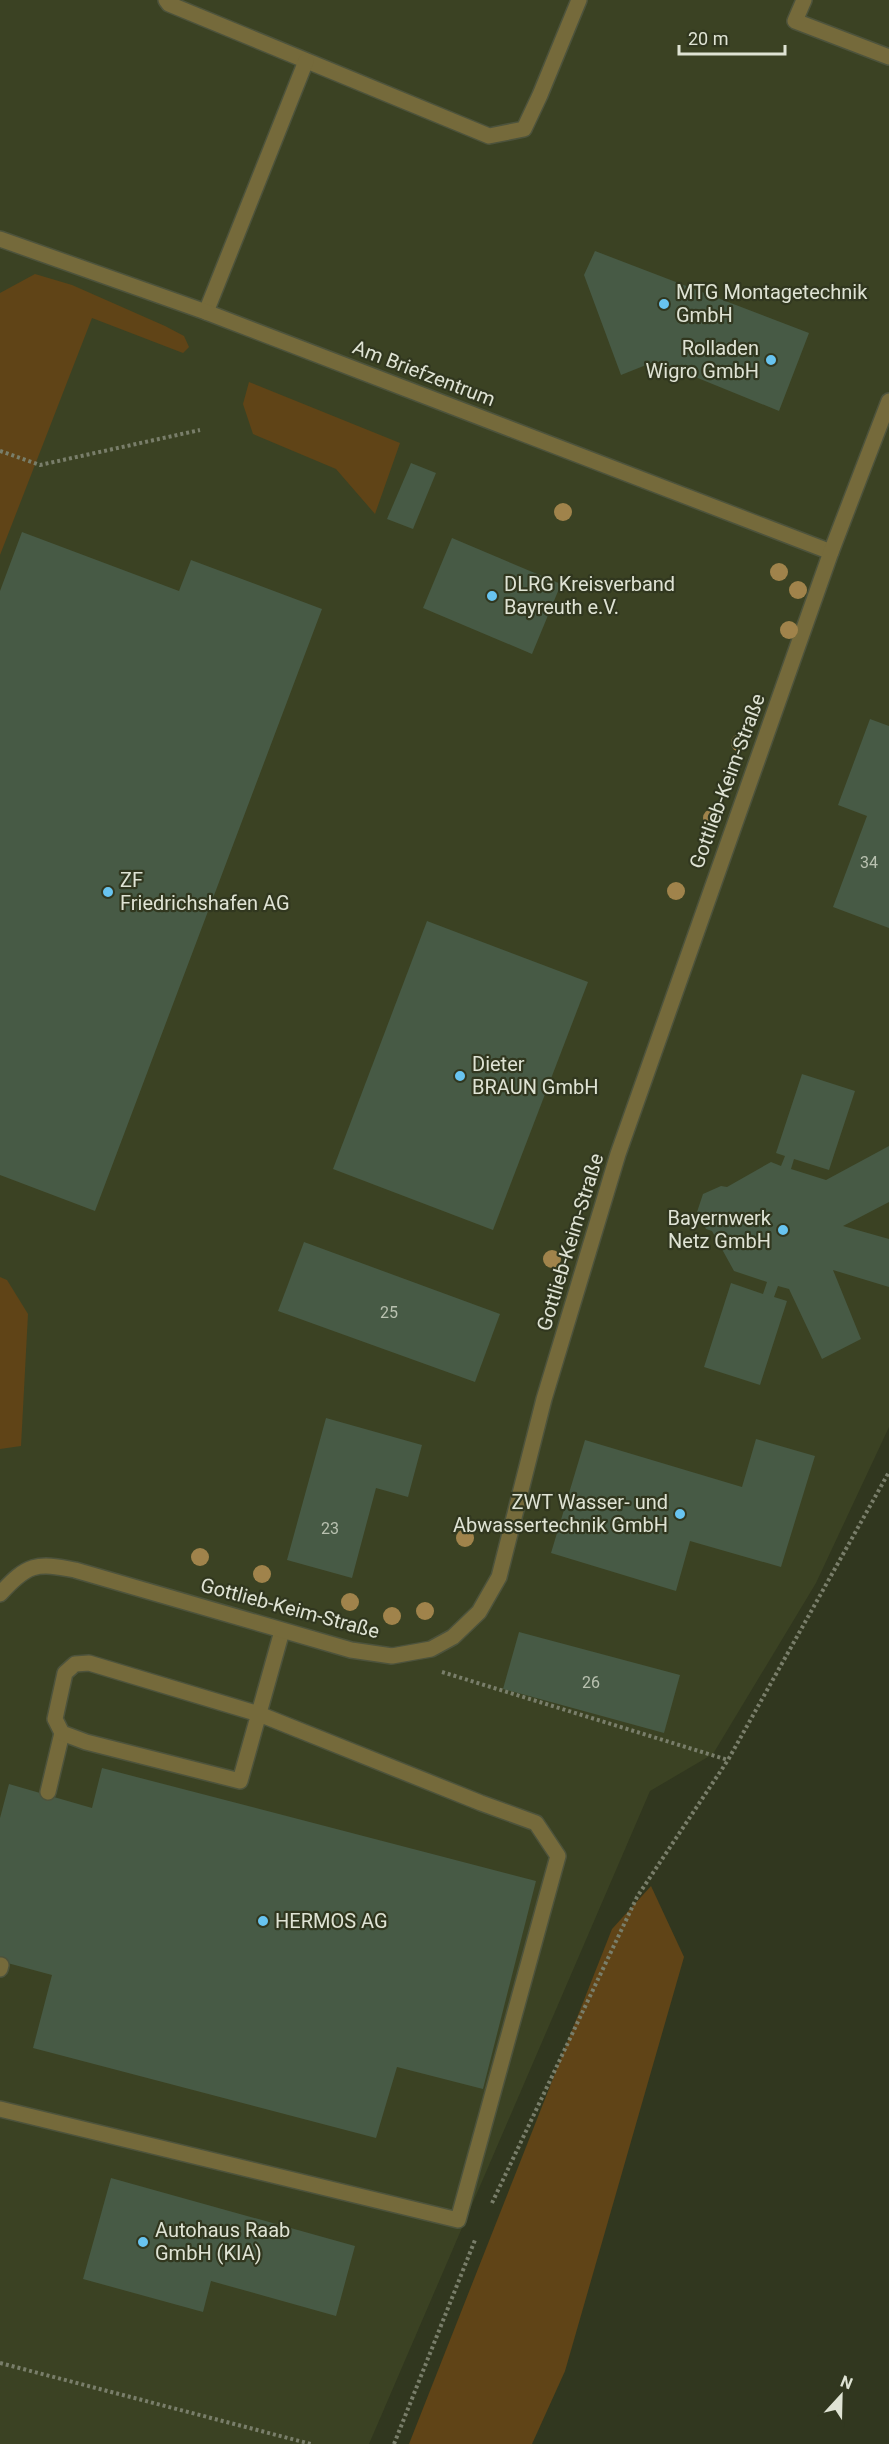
<svg xmlns="http://www.w3.org/2000/svg" width="889" height="2444" font-family="Roboto,sans-serif">
<rect width="100%" height="100%" fill="#31371f"/>
<!-- built -->
<polygon fill="#3b4223" points="0,0 889,0 889,1427 816,1583 713,1754 650,1791 369,2444 0,2444"/>
<!-- green -->
<g fill="#604417">
<polygon points="35,274 72,285 165,326 184,336 189,347 183,353 92,318 0,555 0,293"/>
<polygon points="249,382 400,443 375,514 336,469 253,434 243,404"/>
<polygon points="0,1277 7,1280 28,1314 21,1446 0,1449"/>
<polygon points="651,1886 684,1957 565,2371 532,2444 409,2444 612,1929"/>
</g>
<!-- building -->
<g fill="#475a45">
<polygon points="595,251 809,333 779,411 656,361 621,375 584,275"/>
<polygon points="411,463 436,473 413,529 387,519"/>
<polygon points="22,532 179,591 191,560 322,609 95,1211 0,1175 0,591"/>
<polygon points="452,538 561,584 532,654 423,608"/>
<polygon points="870,719 889,726 889,928 833,907 867,816 838,805"/>
<polygon points="427,921 588,982 493,1230 333,1169"/>
<polygon points="802,1074 855,1091 829,1170 794,1159 791,1169 826,1180 889,1146 889,1202 843,1226 889,1239 889,1287 833,1270 861,1339 822,1359 789,1289 778,1286 774,1297 787,1301 760,1385 704,1367 731,1283 763,1294 767,1282 734,1271 712,1231 706,1229 697,1212 703,1194 721,1186 727,1187 771,1162 781,1166 785,1156 776,1153"/>
<polygon points="304,1242 500,1314 475,1382 278,1311"/>
<polygon points="326,1418 422,1445 408,1497 376,1488 352,1578 287,1560"/>
<polygon points="756,1439 815,1456 781,1567 690,1541 676,1591 551,1553 585,1440 742,1487"/>
<polygon points="519,1632 680,1675 664,1733 503,1689"/>
<polygon points="102,1768 536,1881 483,2089 397,2067 376,2138 33,2048 52,1975 0,1961 0,1818 9,1784 92,1808"/>
<polygon points="111,2178 355,2246 336,2316 211,2281 203,2312 83,2279"/>
</g>
<g fill="none" stroke-linecap="round" stroke-linejoin="round">
<!-- service casing -->
<g stroke="#4d533c" stroke-width="18">
<g id="service">
<polyline points="166,0 169,4 489,136 524,129 540,95 579,0"/>
<polyline points="804,0 795,21 889,57"/>
<polyline points="206,312 306,61"/>
<polyline points="48,1792 62,1733"/>
<polyline points="0,1969 1,1965"/>
<polyline points="0,2109 458,2220 558,1856 536,1823 481,1803 259,1714 89,1663 75,1664 65,1673 58,1705 55,1719 62,1733 86,1742 240,1781 282,1631"/>
</g>
</g>
<!-- minor casing -->
<g stroke="#4d533c" stroke-width="18">
<g id="minor">
<polyline points="0,239 206,312 831,552"/>
<path d="M0,1594c27,-30 36,-32 75,-24l276,80 41,6 39,-7 22,-12 26,-25 20,-35 45,-178 74,-245 213,-602 58,-151"/>
</g>
</g>
<!-- path -->
<g stroke="#797e6a" stroke-width="4" stroke-dasharray="3 3" stroke-linecap="butt">
<polyline points="0,451 40,465 200,430"/>
<polyline points="442,1672 728,1760"/>
<polyline points="492,2203 637,1897 728,1760 889,1472"/>
<polyline points="0,2363 311,2444"/>
<polyline points="394,2444 475,2240"/>
</g>
<!-- service -->
<use href="#service" stroke="#756a3b" stroke-width="15"/>
<!-- minor -->
<use href="#minor" stroke="#756a3b" stroke-width="15"/>
</g>
<!-- trees -->
<g fill="#a0834b">
<circle cx="563" cy="512" r="9"/>
<circle cx="779" cy="572" r="9"/>
<circle cx="798" cy="590" r="9"/>
<circle cx="789" cy="630" r="9"/>
<circle cx="740" cy="743" r="9"/>
<circle cx="712" cy="818" r="9"/>
<circle cx="676" cy="891" r="9"/>
<circle cx="552" cy="1259" r="9"/>
<circle cx="465" cy="1538" r="9"/>
<circle cx="200" cy="1557" r="9"/>
<circle cx="262" cy="1574" r="9"/>
<circle cx="350" cy="1602" r="9"/>
<circle cx="425" cy="1611" r="9"/>
<circle cx="392" cy="1616" r="9"/>
</g>
<!-- markers -->
<g fill="#68c4f0" stroke="#31371f" stroke-width="2">
<circle cx="664" cy="304" r="6"/>
<circle cx="771" cy="360" r="6"/>
<circle cx="492" cy="596" r="6"/>
<circle cx="108" cy="892" r="6"/>
<circle cx="460" cy="1076" r="6"/>
<circle cx="783" cy="1230" r="6"/>
<circle cx="680" cy="1514" r="6"/>
<circle cx="263" cy="1921" r="6"/>
<circle cx="143" cy="2242" r="6"/>
</g>
<g text-anchor="middle" dominant-baseline="central" stroke-width="4.5" stroke-linejoin="round" paint-order="stroke">
<!-- number labels -->
<g font-size="16" fill="#b9c1b0">
<text x="869" y="862">34</text>
<text x="389" y="1312">25</text>
<text x="330" y="1528">23</text>
<text x="591" y="1682">26</text>
</g>
<!-- poi labels -->
<g font-size="20" fill="#dfe3d4" stroke="#31371f" text-anchor="start">
<text x="676" y="292">MTG Montagetechnik<tspan x="676" dy="23">GmbH</tspan></text>
<text x="759" y="348" text-anchor="end">Rolladen<tspan x="759" dy="23">Wigro GmbH</tspan></text>
<text x="504" y="584">DLRG Kreisverband<tspan x="504" dy="23">Bayreuth e.V.</tspan></text>
<text x="120" y="880">ZF<tspan x="120" dy="23">Friedrichshafen AG</tspan></text>
<text x="472" y="1064">Dieter<tspan x="472" dy="23">BRAUN GmbH</tspan></text>
<text x="771" y="1218" text-anchor="end">Bayernwerk<tspan x="771" dy="23">Netz GmbH</tspan></text>
<text x="668" y="1502" text-anchor="end">ZWT Wasser- und<tspan x="668" dy="23">Abwassertechnik GmbH</tspan></text>
<text x="275" y="1921">HERMOS AG</text>
<text x="155" y="2230">Autohaus Raab<tspan x="155" dy="23">GmbH (KIA)</tspan></text>
</g>
<!-- street labels -->
<g font-size="20" fill="#dfe3d4" stroke="#31371f">
<text transform="translate(424 373) rotate(21)">Am Briefzentrum</text>
<text transform="translate(727 781) rotate(-70)">Gottlieb-Keim-Straße</text>
<text transform="translate(570 1242) rotate(-73)">Gottlieb-Keim-Straße</text>
<text transform="translate(290 1608) rotate(15)">Gottlieb-Keim-Straße</text>
</g>
</g>
<!-- north arrow -->
<g transform="translate(841 2396) rotate(22)" stroke="#31371f" stroke-width="4.5" paint-order="stroke">
<path d="M0-4.5L10 22L0 15L-10 22Z" fill="#dfe3d4"/>
<text y="-9" font-size="16" font-weight="bold" text-anchor="middle" fill="#dfe3d4">N</text>
</g>
<!-- scale -->
<path d="M679 45v9h106v-9" fill="none" stroke="#dfe3d4" stroke-width="3"/>
<text x="688" y="45" font-size="18" fill="#dfe3d4" stroke="#31371f" stroke-width="4.5" paint-order="stroke">20 m</text>
</svg>
